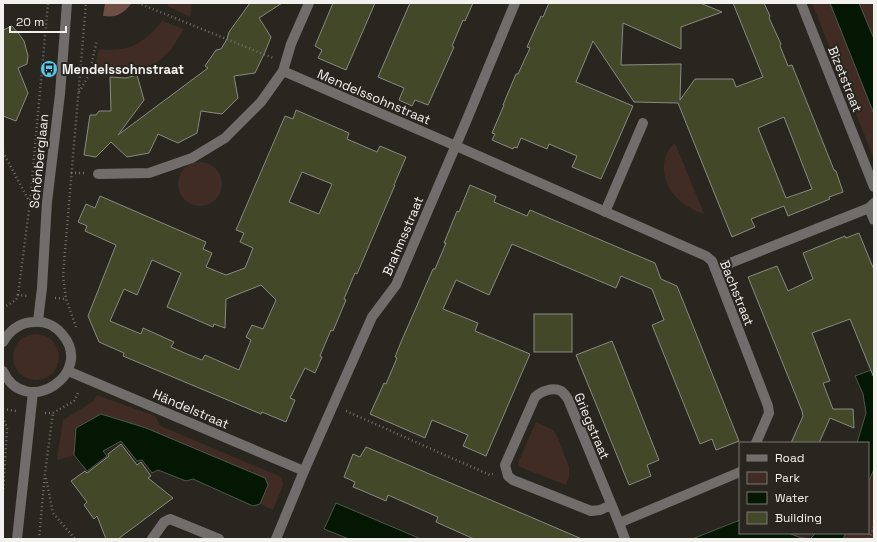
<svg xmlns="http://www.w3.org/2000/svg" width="877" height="542" font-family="'Space Grotesk',sans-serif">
<rect width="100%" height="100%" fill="#292620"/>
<!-- green -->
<g fill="#412c25">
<polygon points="168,3 192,3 190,17 168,6"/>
<polygon points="812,3 830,3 874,114 874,159"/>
<polygon points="859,3 872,3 874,8 874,39"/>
<path d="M162,21l22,8c-4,6 -8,13 -12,19 -19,24 -50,30 -79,28l6,-27c29,4 46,-6 63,-28z"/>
<path d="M675,143l29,71c-10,-4 -20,-8 -27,-16 -15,-15 -19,-41 -2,-55z"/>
<circle cx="200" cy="184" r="22"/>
<circle cx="36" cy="357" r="23"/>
<polygon points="97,395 155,416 159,423 158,425 281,477 283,485 273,510 260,504 268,485 116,419 101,414 76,428 74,455 57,460 63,420 94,401"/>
<polygon points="536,422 553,430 557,436 569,467 569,476 566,485 520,467 518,463"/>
<polygon points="874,469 874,539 843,539 846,533 868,533 868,483"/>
</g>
<!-- forest -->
<path fill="#6f4e44" d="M105,3h24l2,1c-8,10 -15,14 -28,12z"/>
<!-- water -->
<g fill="#041703" stroke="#4c5849">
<polygon points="830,3 859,3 874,39 874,114"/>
<polygon points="874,369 874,469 868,483 868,443 857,443 866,413 863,394 855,376"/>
<polygon points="101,414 146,428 265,478 268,485 260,504 253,506 193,479 186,481 158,470 152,473 142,460 137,461 121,441 103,451 107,456 87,471 74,455 76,428"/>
<polygon points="336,503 421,539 349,539 324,529"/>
<polygon points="740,520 740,533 788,533 799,537 809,539 692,539"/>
<polygon points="816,533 846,533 843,539 810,539"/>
</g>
<!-- building -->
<g fill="#434829" stroke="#888a82" fill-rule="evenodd">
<polygon points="250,3 282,3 259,18 271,37 265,52 255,73 234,76 238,98 222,114 201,111 197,133 178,143 158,134 149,153 127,157 111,142 96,157 84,155 90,115 96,115 99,111 111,111 110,77 126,78 137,75 144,100 118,135 208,68 205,66 216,50 221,49 227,39 229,32"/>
<polygon points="333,3 375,3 346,70 318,58 322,50 315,46"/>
<polygon points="410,3 473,3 465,21 463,20 452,46 454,47 428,105 415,100 412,106 399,100 404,88 378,77"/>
<path d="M549,3h151l22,9 -41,15v22l-58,-26 -2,42 60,-1 -1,36 15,-21h38l3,8 27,-10 -30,-74h31l6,13 -1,2 12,26 -1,2 8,20 4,-1 42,105 2,1 7,21 -14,5 1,2 -42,17 -4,-10 -33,13 4,8 -23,10 -54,-134 -44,-1 -41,-61 -17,41 57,24 -32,73 -29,-12 5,-11 -28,-12 -2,5 -26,-11 -4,10 -3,-1 -1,2 -21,-9 3,-6 -3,-1 12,-28h-1l13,-31h2l12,-26 -3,-1 14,-31 2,1zM784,117l28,72 -26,9 -28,-70z"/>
<polygon points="12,26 19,34 24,41 28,56 27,64 18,68 28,93 16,121 3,116 3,30"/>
<path d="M296,110l53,23 -2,6 30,13 3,-6 26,11 -12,28h1l-38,89 -2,-1 -11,26 2,1 -13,31 -2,-1 -11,26 2,1 -7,16 -10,-5 -15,30 5,2 -9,22 -24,-10 -1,2 -100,-42 -38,-16 1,-3 -25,-11 -11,-26 28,-71 -31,-14 2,-5 -9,-4 8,-18 9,4 5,-12 106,46 -3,7 9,4 -6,14 20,8 19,-7 8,-20 -13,-6 4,-9 -8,-3 49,-114 8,3zM302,172l30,12 -13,30 -30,-12zM152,260l29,13 -14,34 46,20 1,-3 11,4 1,-29 35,-14 15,15 -13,29 -11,-4 -6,12 5,3 -12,30 -34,-15 -3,5 -15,-6 -16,-7 3,-5 -31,-14 -2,6 -31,-13 14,-32 13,6z"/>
<polygon points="470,185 496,196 494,202 527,216 530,210 655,263 661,279 677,286 739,441 716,450 712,439 700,444 652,325 664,320 652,289 621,276 616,288 512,244 489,295 456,280 443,309 478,323 475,331 530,354 486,456 463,446 468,435 432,420 425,438 370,414 384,383 386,384 397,358 395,357 401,342 433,269 435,269 446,243 444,243 457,211 459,212"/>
<polygon points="859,233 874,270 874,378 850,319 812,333 830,381 823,383 833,409 853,409 854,428 830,418 819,443 791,443 803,416 802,411 748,277 777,266 788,291 813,279 803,253 845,236 846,238"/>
<rect x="534" y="314" width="38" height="38"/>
<polygon points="612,341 659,460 647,465 651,476 629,485 576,355"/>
<polygon points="121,444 137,465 141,462 151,476 148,478 173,498 118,539 106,539 97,516 94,519 84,505 87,502 71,481 85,471 87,473 109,456 108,454"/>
<polygon points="366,447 533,518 582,539 474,539 436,522 438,517 388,495 386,501 363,491 353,487 355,482 344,477 353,454 360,457"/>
</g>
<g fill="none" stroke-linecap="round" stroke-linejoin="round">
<!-- path -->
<g stroke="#72706a" stroke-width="2.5" stroke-dasharray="1 3" stroke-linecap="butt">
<polyline points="138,3 273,58"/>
<polyline points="79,92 89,75 97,40"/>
<polyline points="3,152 29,201"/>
<polyline points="71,173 85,173"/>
<polyline points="18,295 30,202 48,3"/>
<polyline points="55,298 66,299"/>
<polyline points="3,308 16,300 18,295 28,296"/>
<polyline points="76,327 66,299 63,275 86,3"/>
<polyline points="3,409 16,411"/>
<polyline points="346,411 490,475 493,474"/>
<polyline points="45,413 53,413 74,401 79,391"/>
<polyline points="3,417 7,428 3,493"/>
<polyline points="46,478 53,513 75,539"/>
<polyline points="39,539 45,473 53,413"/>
<polyline points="869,539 874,527"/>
</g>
<!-- minor -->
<g stroke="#706d6b" stroke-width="10">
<polyline points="801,3 874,187"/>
<polyline points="283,71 456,146 706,256 712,261 768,406 769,413 756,443"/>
<polyline points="98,174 149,173 192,158 225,138 261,102 283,71 291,44 309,3"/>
<polyline points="869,208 874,220"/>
<polyline points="605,212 643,123"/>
<polyline points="715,269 869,208 874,203"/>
<polyline points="38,321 42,288 47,202 60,94 67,3"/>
<path d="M3,342c7,-12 17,-20 32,-20 10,-1 20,4 27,12 34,39 -36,86 -59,37"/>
<polyline points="68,371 304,471"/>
<path d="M611,505l-11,5 -9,1 -78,-31 -5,-4 -3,-11 30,-68c6,-6 18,-10 26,-6 3,2 5,5 7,8l51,124"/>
<polyline points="17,539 33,392"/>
<polyline points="152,539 164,522 170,519 219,539"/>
<polyline points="276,539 304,471 372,317 396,285 465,124 515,3"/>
<polyline points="625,539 619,523 740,472"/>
</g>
</g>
<!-- icons -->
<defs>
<g id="bus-disc" transform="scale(0.9)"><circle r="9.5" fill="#5bc8e7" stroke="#292620"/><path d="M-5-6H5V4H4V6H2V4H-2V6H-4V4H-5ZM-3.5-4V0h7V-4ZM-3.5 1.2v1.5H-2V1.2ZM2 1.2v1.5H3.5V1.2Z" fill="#111"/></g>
</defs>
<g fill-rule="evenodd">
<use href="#bus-disc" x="49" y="69"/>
</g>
<g text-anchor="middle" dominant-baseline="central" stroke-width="4" stroke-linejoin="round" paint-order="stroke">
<!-- poi labels -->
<g font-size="13" font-weight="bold" fill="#f3f1ed" stroke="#292620" text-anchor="start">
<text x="62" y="69">Mendelssohnstraat</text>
</g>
<!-- street labels -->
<g font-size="13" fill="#f3f1ed" stroke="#292620">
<text transform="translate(845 79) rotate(68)">Bizetstraat</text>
<text transform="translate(374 97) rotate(23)">Mendelssohnstraat</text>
<text transform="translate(39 161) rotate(-84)">Schönberglaan</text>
<text transform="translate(403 236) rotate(-67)">Brahmsstraat</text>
<text transform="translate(737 293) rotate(68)">Bachstraat</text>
<text transform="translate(191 409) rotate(23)">Händelstraat</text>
<text transform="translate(592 426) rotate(67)">Griegstraat</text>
</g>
</g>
<!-- border -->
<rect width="877" height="542" fill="none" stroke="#f3f1ed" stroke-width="8"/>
<!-- legend -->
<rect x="739" y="442" width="130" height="92" fill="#292620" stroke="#7a7772"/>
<rect x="747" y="455" width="20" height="6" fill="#706d6b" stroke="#7a7772"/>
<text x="775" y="462" font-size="12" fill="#f3f1ed">Road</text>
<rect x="747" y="472" width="20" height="12" fill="#412c25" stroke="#7a7772"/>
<text x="775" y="482" font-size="12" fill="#f3f1ed">Park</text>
<rect x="747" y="492" width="20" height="12" fill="#041703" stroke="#7a7772"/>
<text x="775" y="502" font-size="12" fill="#f3f1ed">Water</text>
<rect x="747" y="512" width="20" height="12" fill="#434829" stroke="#7a7772"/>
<text x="775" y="522" font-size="12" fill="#f3f1ed">Building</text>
<!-- scale -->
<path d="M10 26v6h56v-6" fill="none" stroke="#f3f1ed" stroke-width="2"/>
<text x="16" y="26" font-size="12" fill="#f3f1ed" stroke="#292620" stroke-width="3" paint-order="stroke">20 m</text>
</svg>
